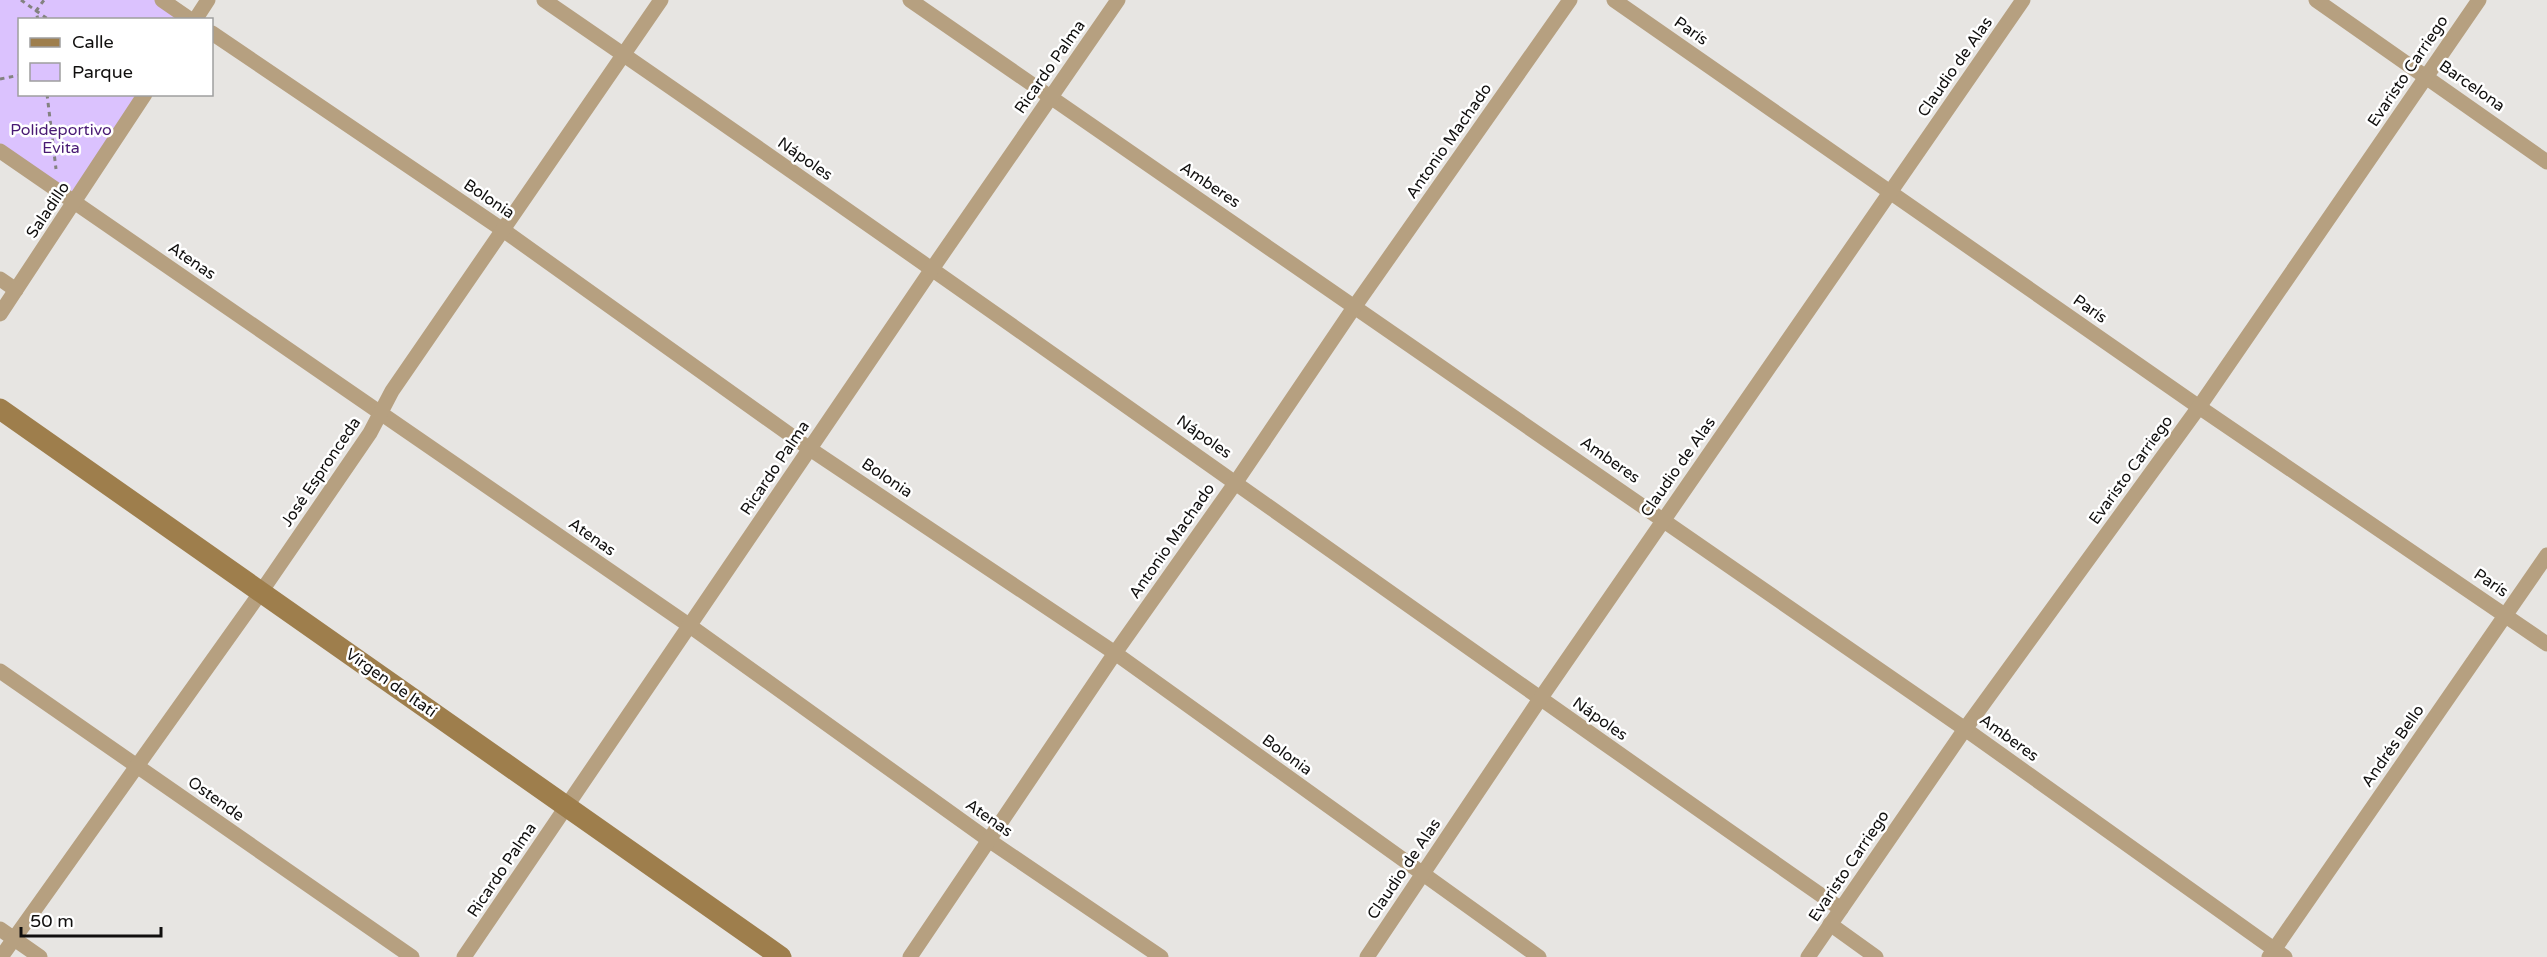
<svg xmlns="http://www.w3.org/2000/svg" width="2547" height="957" font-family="'Varela Round',sans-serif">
<rect width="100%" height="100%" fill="#e7e5e2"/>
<!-- green -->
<polygon fill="#dbc2fe" points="0,0 162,0 191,19 20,20 20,94 145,95 75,203 0,150"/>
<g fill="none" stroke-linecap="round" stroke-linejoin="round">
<!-- path -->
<g stroke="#838280" stroke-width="3" stroke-dasharray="4.5 4.5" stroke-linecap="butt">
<polyline points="21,0 49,20"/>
<polyline points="38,20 36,11 44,0"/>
<polyline points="0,79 20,75"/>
<polyline points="47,94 56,169"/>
</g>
<!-- street -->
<g stroke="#b6a080" stroke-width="15">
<polyline points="162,0 191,20"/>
<path d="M544,0c435,298 863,607 1297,909"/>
<polyline points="910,0 1965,729 2285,957"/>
<polyline points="1614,0 2199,407 2547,644"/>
<polyline points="2316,0 2547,162"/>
<polyline points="195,20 208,0"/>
<polyline points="212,33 503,230 810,449 1115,653 1539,957"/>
<polyline points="0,151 690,626 990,841 1161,957"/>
<polyline points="0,279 16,290"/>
<polyline points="0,314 145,94"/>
<polyline points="0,671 412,957"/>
<polyline points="1830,924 1876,957"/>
<polyline points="0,929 40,957"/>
<polyline points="1,957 261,592 370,433 392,391 661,0"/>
<polyline points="464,957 932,269 1118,0"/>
<polyline points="910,957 1115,653 1236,482 1355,306 1570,0"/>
<polyline points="1367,957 1540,699 2023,0"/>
<polyline points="1808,957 1965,729 2199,407 2479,0"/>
<polyline points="2269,957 2547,555"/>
</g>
<!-- secondary -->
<polyline stroke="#9e7e4c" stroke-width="21" points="0,409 781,957"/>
</g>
<g text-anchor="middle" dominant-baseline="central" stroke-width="5" stroke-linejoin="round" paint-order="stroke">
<!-- street labels -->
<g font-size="16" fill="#100f0e" stroke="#fff">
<text transform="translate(1691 31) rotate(35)">París</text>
<text transform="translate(1050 67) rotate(-55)">Ricardo Palma</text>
<text transform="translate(1955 67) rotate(-55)">Claudio de Alas</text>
<text transform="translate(2408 71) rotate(-56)">Evaristo Carriego</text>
<text transform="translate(2472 86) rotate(35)">Barcelona</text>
<text transform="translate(1449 141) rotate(-55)">Antonio Machado</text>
<text transform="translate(805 159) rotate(35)">Nápoles</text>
<text transform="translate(1210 185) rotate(34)">Amberes</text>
<text transform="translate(489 199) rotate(34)">Bolonia</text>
<text transform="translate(48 210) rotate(-56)">Saladillo</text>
<text transform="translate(192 261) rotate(34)">Atenas</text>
<text transform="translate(2090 309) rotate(35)">París</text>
<text transform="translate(1204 437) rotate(35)">Nápoles</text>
<text transform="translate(1610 460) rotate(35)">Amberes</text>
<text transform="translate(1678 467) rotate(-55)">Claudio de Alas</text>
<text transform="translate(775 468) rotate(-56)">Ricardo Palma</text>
<text transform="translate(2131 470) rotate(-54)">Evaristo Carriego</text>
<text transform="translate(321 472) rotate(-56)">José Espronceda</text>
<text transform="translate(887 478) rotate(34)">Bolonia</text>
<text transform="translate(592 537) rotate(35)">Atenas</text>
<text transform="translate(1172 541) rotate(-55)">Antonio Machado</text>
<text transform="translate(2491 583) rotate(34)">París</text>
<text transform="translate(391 683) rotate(35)">Virgen de Itatí</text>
<text transform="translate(1600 719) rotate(35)">Nápoles</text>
<text transform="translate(2009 738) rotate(36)">Amberes</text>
<text transform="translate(2393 746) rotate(-55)">Andrés Bello</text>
<text transform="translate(1287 755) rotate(36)">Bolonia</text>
<text transform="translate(216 799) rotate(35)">Ostende</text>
<text transform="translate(989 818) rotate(35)">Atenas</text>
<text transform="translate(1849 866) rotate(-56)">Evaristo Carriego</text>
<text transform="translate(1404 869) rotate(-56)">Claudio de Alas</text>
<text transform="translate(502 870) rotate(-56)">Ricardo Palma</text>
</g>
<!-- park labels -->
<g font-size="16" fill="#481973" stroke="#fff">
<text x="61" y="130">Polideportivo<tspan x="61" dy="18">Evita</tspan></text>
</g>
</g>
<!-- legend -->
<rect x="18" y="18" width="195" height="78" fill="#ffffff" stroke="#9f9f9f" stroke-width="1.5"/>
<rect x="30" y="38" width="30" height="9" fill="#9e7e4c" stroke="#9f9f9f" stroke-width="1.5"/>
<text x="72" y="48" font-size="18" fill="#100f0e">Calle</text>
<rect x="30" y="63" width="30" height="18" fill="#dbc2fe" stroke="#9f9f9f" stroke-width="1.5"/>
<text x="72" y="78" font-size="18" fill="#100f0e">Parque</text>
<!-- scale -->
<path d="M21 927v9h140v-9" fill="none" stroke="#100f0e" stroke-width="3"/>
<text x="30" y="927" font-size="18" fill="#100f0e" stroke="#ffffff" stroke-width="4.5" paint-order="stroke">50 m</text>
</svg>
